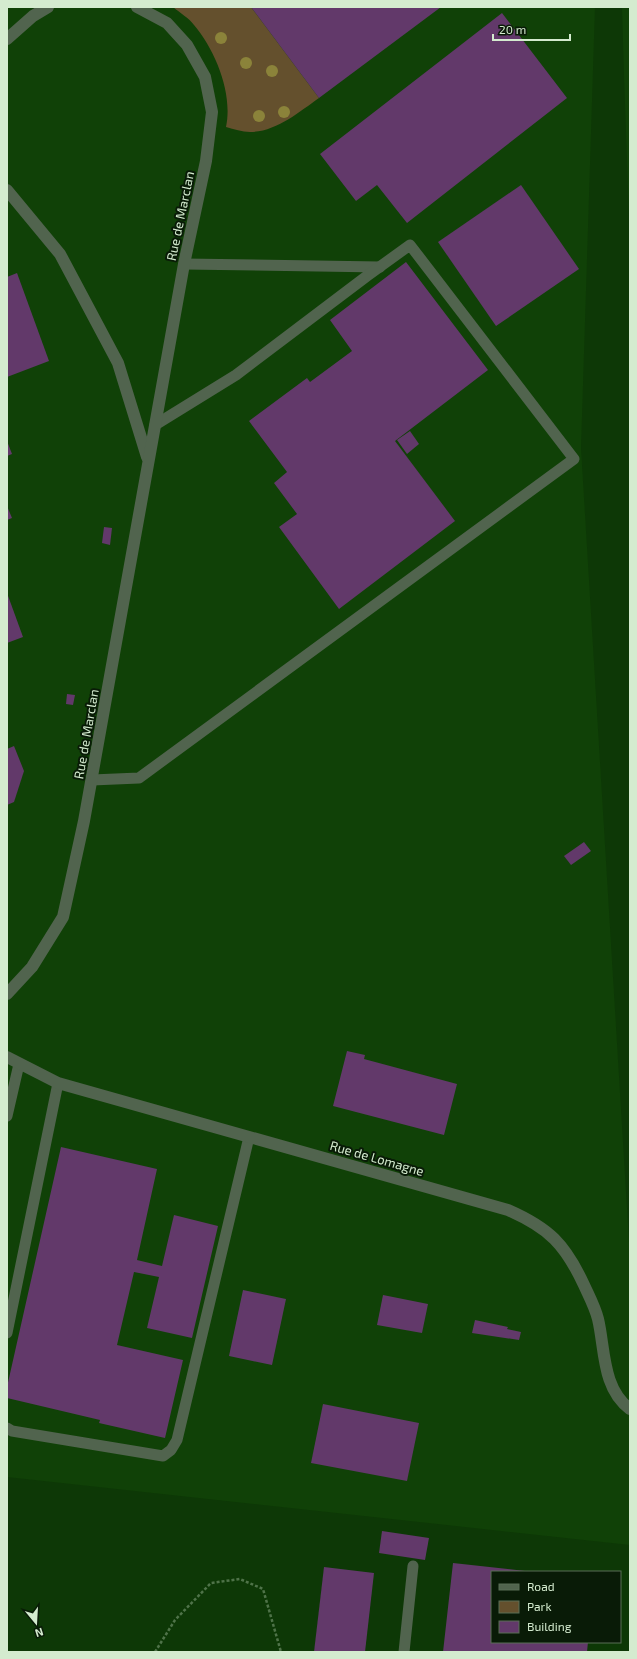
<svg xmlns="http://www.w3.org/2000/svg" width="637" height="1659" font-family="'Exo 2',sans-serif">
<rect width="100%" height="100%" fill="#0d3806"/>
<!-- built -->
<g fill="#104107">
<polygon points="7,7 595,7 581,448 630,1258 630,1545 7,1477"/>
<polygon points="622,7 630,7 630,244 624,76"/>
</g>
<!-- green -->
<path fill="#64502d" d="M173,7h78l68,91c-20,14 -43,34 -69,34 -8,0 -16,-3 -24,-5 7,-33 -10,-76 -32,-102 -5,-7 -14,-12 -21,-18z"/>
<!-- building -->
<g fill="#62396a">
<polygon points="251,7 441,7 319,98"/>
<polygon points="502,13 567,98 407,223 377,185 356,201 320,154"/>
<polygon points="521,185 579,269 496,326 438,242"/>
<polygon points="406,262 488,370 395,441 455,521 339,609 279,527 297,514 274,483 287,472 249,421 307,378 310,382 352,351 330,320"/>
<polygon points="17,273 49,361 7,377 7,277"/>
<polygon points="410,431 419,444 407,454 397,440"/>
<polygon points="7,441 12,454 7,456"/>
<polygon points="7,506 12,518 7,520"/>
<polygon points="104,527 112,528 110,545 102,543"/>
<polygon points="7,593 23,637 7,643"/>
<polygon points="67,694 75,695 73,705 66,704"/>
<polygon points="14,746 24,771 14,802 7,805 7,749"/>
<polygon points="584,842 591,851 571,865 564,856"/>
<polygon points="347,1051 365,1055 364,1059 457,1084 444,1135 333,1106"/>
<polygon points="61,1147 157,1169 137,1260 162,1266 174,1215 218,1226 192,1338 147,1328 159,1277 134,1272 117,1345 183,1360 165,1438 99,1423 100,1420 7,1398 7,1387"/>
<polygon points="243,1290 286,1299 272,1365 229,1356"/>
<polygon points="383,1295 428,1304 422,1333 377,1325"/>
<polygon points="475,1320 508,1327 507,1329 521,1332 519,1340 472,1333"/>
<polygon points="323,1404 419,1423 407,1481 311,1463"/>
<polygon points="382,1531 429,1538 425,1560 379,1553"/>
<polygon points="453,1563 525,1571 492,1572 492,1642 588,1642 587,1652 443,1652"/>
<polygon points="324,1567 374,1573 365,1652 314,1652"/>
</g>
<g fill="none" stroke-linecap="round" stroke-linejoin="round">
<!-- path -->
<polyline stroke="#4f7349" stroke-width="2.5" stroke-dasharray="3 2" stroke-linecap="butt" points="155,1652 175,1620 211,1583 240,1579 263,1589 281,1652"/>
<!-- lane -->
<g stroke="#51644e" stroke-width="11">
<polyline points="184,264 380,267"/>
<polyline points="92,780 139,778 574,459 410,245 367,276 236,375 155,425"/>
<polyline points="7,1116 19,1064"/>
<polyline points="7,1333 58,1083"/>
<polyline points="7,1428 12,1431 163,1456 171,1450 177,1440 249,1137"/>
<polyline points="404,1652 413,1566"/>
</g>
<!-- street -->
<g stroke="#51644e" stroke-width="12">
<polyline points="7,39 33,16 48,7"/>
<polyline points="7,190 60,254 118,363 147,457"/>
<polyline points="7,994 32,967 63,917 84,821 184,264 206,161 212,112 205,77 187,45 167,23 137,7"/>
<path d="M7,1057l51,26 450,127c41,18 57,34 76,75 5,11 11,22 14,34 7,29 4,70 32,90"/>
</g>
</g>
<!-- trees -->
<g fill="#8b833a">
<circle cx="221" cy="38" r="6"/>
<circle cx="246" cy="63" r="6"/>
<circle cx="272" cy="71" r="6"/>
<circle cx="284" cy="112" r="6"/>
<circle cx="259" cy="116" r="6"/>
</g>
<g text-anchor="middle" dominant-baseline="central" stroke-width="4" stroke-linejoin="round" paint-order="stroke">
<!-- street labels -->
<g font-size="13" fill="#d4ebcf" stroke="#091b07">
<text transform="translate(180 216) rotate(-78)">Rue de Marclan</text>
<text transform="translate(86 734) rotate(-80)">Rue de Marclan</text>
<text transform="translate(377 1158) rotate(16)">Rue de Lomagne</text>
</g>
</g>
<!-- border -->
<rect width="637" height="1659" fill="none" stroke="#d4ebcf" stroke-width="16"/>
<!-- legend -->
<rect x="491" y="1571" width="130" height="72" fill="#091b07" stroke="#5a6e57"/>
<rect x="499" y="1584" width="20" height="6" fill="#51644e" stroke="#5a6e57"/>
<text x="527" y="1591" font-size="12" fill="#d4ebcf">Road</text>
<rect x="499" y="1601" width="20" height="12" fill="#64502d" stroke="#5a6e57"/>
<text x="527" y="1611" font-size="12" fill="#d4ebcf">Park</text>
<rect x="499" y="1621" width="20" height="12" fill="#62396a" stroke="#5a6e57"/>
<text x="527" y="1631" font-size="12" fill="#d4ebcf">Building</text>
<!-- north arrow -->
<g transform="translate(36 1623) rotate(162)" stroke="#091b07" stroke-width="3" paint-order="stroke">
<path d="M0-3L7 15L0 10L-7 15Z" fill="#d4ebcf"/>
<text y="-6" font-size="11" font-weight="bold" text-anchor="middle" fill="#d4ebcf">N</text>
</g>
<!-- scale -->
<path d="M493 34v6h77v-6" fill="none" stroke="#d4ebcf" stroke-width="2"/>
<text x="499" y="34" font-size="12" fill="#d4ebcf" stroke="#091b07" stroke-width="3" paint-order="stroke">20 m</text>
</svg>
